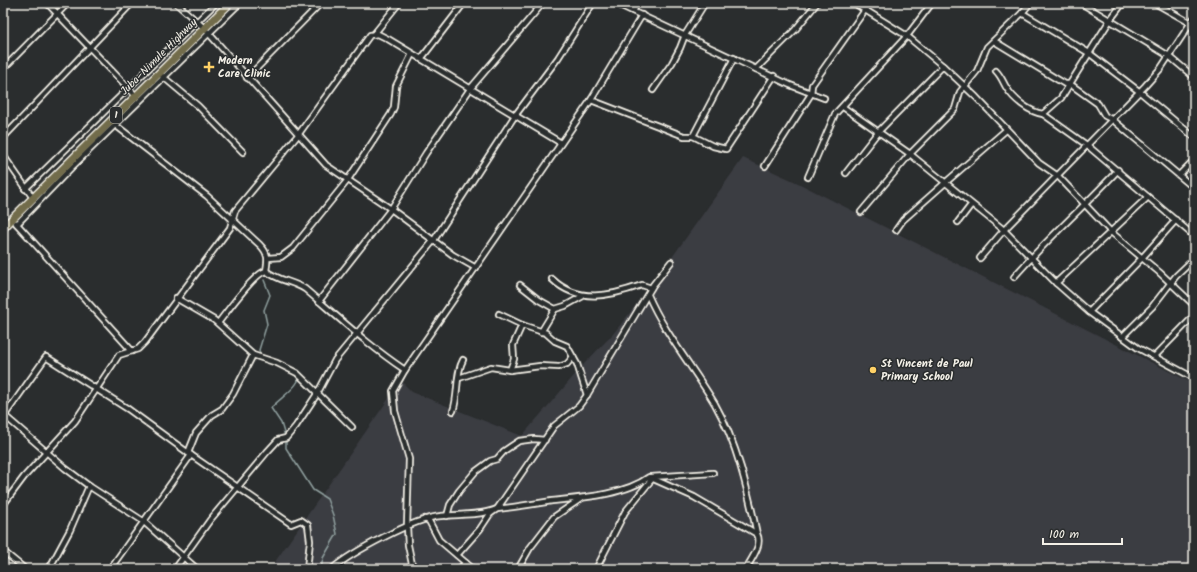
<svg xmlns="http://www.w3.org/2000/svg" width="1197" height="572" font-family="Kalam,sans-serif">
<rect width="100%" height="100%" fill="#2a2d2e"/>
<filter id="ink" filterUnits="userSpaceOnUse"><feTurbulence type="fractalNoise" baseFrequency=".025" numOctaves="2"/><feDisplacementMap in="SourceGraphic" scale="8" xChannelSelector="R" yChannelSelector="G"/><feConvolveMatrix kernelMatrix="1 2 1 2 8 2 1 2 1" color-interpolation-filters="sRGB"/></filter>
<g filter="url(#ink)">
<!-- built -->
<polygon fill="#3b3c42" points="743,158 798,183 1194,384 1194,569 270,569 401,381 412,392 522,436 585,363 613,334 653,284"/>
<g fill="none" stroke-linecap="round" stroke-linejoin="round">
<!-- stream -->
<g stroke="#8f9f9e" stroke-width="1.5">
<polyline points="261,357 259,350 267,324 264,310 270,295 264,280"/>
<polyline points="265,361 285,369"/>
<path d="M285,436l-4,-13 -10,-15c8,-9 22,-17 27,-27l-1,-4 -5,-4"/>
<polyline points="286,440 286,448 313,490 327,499 333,515 337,534 323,558 321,569"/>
</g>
<!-- street casing -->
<g stroke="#f4f1e8" stroke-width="8">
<g id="street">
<polyline points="47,3 136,96"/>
<polyline points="176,3 204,28 326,165 391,209 453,255 476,268"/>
<polyline points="308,3 313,10"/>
<polyline points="615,3 790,85 824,98"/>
<polyline points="854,3 907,36 943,66 976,97 1039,163 1058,176 1111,232 1159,272 1194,305"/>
<polyline points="1081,3 1169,56 1194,77"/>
<polyline points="1155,3 1194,25"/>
<polyline points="3,5 5,3"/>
<polyline points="633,11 638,3"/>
<polyline points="1022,13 1089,53 1140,92 1194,137"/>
<polyline points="374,34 399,3"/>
<polyline points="994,41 1065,84 1070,84 1098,104 1105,116 1113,120 1194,188"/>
<polyline points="421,59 464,3"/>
<polyline points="3,69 68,3"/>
<polyline points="756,69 795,30 817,3"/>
<path d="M996,71c5,5 7,11 10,16 7,12 23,25 37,27l18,-16 49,-78 13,-17"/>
<polyline points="161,75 198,106 243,152"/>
<polyline points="247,78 321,3"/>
<polyline points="653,90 672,63 680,48 685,35 705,3"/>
<polyline points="591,100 684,136 693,136 734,58"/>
<polyline points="843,107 910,154 1004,230 1056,283 1089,312 1138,348 1194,378"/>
<polyline points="1043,114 1088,146 1194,236"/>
<path d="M114,124l93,72 53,49c9,9 8,15 6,26"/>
<polyline points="693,136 713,146 726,149 774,76"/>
<polyline points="3,138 132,3"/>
<polyline points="3,155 33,198"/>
<polyline points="765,166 811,94 812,85 865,10"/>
<polyline points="846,173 878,132 943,66"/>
<polyline points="1179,175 1194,160"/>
<polyline points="808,177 835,114 907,36 932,3"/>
<polyline points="25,189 216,3"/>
<polyline points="861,212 910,154 955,109 960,92 977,71 987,47 1022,13 1030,3"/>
<polyline points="958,222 971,205"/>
<polyline points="16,223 132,351"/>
<polyline points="17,224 71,168 240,3"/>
<polyline points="896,230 903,220 945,183 1006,130"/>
<polyline points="268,258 281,257 293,248 347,181 391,114 394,107 396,86 412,54"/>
<polyline points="980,258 1004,230 1145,86 1161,68 1194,18"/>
<path d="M1014,277c32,-37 70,-70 104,-107"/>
<path d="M552,279c26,25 59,17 90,6l9,3"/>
<polyline points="1056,283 1148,197"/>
<polyline points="520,285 539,300 555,309 565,306 583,296"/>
<path d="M648,295c17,39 45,72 67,109 22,39 33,87 42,130"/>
<polyline points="176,298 214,320 253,355 277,363 297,373 352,427"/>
<polyline points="319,301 391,209 426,153 470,89 543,3"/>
<polyline points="1089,312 1141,259 1176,220"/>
<polyline points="499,314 522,325 546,333 555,341 567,346 577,364 587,395"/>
<path d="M218,323c9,-11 36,-50 48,-52 13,10 26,10 39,18 33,28 64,57 100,81"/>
<polyline points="541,332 555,309"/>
<polyline points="1122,337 1152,307 1176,276 1194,259"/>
<polyline points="1155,356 1194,316"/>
<polyline points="510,370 514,359 513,345 522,325"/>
<polyline points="459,378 491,367 510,370 540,366 559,367 567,364 573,357"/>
<path d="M453,411c6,-16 2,-37 10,-51"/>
<polyline points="5,416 65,468 89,486 143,521 197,569"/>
<polyline points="3,425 6,420 5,415 46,357 128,409 191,455 291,524 301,520 308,525 310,541 307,569"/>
<polyline points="188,453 196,433 212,415 222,409 233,394 253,355"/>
<polyline points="651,477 713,473"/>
<polyline points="3,505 24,477 75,421 119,355 138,349 145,342 230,228 235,211 298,135 370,35 378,34 388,39 561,143"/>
<polyline points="447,516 450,505 459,491 475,472 490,461 497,459 504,451 519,441 534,439 545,440"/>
<polyline points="425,519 429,521 439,540 473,569"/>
<polyline points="3,551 25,569"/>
<polyline points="457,555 480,529 490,514 497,509 554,426 579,406 587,395 653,285 671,262"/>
<polyline points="49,569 70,530 89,486"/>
<polyline points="110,569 191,455"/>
<polyline points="175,569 210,520 267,452 278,440 286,438 296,426 317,394 335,360 434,240 514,117 558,58 593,3"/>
<path d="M332,569c20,-17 83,-51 109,-53 18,-2 39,0 56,-7 19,-2 37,-5 55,-8 29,-3 73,-6 97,-24l45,20 63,37c6,11 -6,25 -11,35"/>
<polyline points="413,569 408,545 407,526 409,459 395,411 393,391 405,370 591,100 642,15"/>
<polyline points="459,569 466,563"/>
<polyline points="518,569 530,548 554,517 582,498"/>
<polyline points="596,569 625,512 652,479"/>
</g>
</g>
<!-- primary casing -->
<g stroke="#f4f1e8" stroke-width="10">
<polyline id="primary" points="3,228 230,3"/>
</g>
<!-- street -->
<use href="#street" stroke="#2a2d2e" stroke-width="4.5"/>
<!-- primary -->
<use href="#primary" stroke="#726c4b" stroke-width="7"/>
</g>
</g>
<!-- markers -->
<g fill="#ffd166" stroke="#2a2d2e" stroke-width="1.5">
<path d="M207 61h4v4h4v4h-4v4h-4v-4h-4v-4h4z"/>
<circle cx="873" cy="370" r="4"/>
</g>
<g text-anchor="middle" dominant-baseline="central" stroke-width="3" stroke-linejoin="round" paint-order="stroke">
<!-- shield labels -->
<rect fill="#2a2d2e" stroke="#b7b6b0" stroke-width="1" x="110" y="107" width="12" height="16" rx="3"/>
<g font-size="10" font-weight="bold" fill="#f4f1e8">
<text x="116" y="115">1</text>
</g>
<!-- street labels -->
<g font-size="11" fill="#f4f1e8" stroke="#2a2d2e">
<text transform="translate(159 57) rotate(-45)">Juba–Nimule Highway</text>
</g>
<!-- poi labels -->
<g font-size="11" font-weight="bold" fill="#f4f1e8" stroke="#2a2d2e" text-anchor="start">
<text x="218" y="61">Modern<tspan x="218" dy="13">Care Clinic</tspan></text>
<text x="881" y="364">St Vincent de Paul<tspan x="881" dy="13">Primary School</tspan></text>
</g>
</g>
<!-- margin -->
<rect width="1197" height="572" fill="none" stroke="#2a2d2e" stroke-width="16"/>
<rect x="8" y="8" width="1181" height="556" fill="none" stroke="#f4f1e8" stroke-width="1.5" filter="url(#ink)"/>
<!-- scale -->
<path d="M1043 538v6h79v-6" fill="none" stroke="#f4f1e8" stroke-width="2"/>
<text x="1049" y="538" font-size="12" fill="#f4f1e8" stroke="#2a2d2e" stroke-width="3" paint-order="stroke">100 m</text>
</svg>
